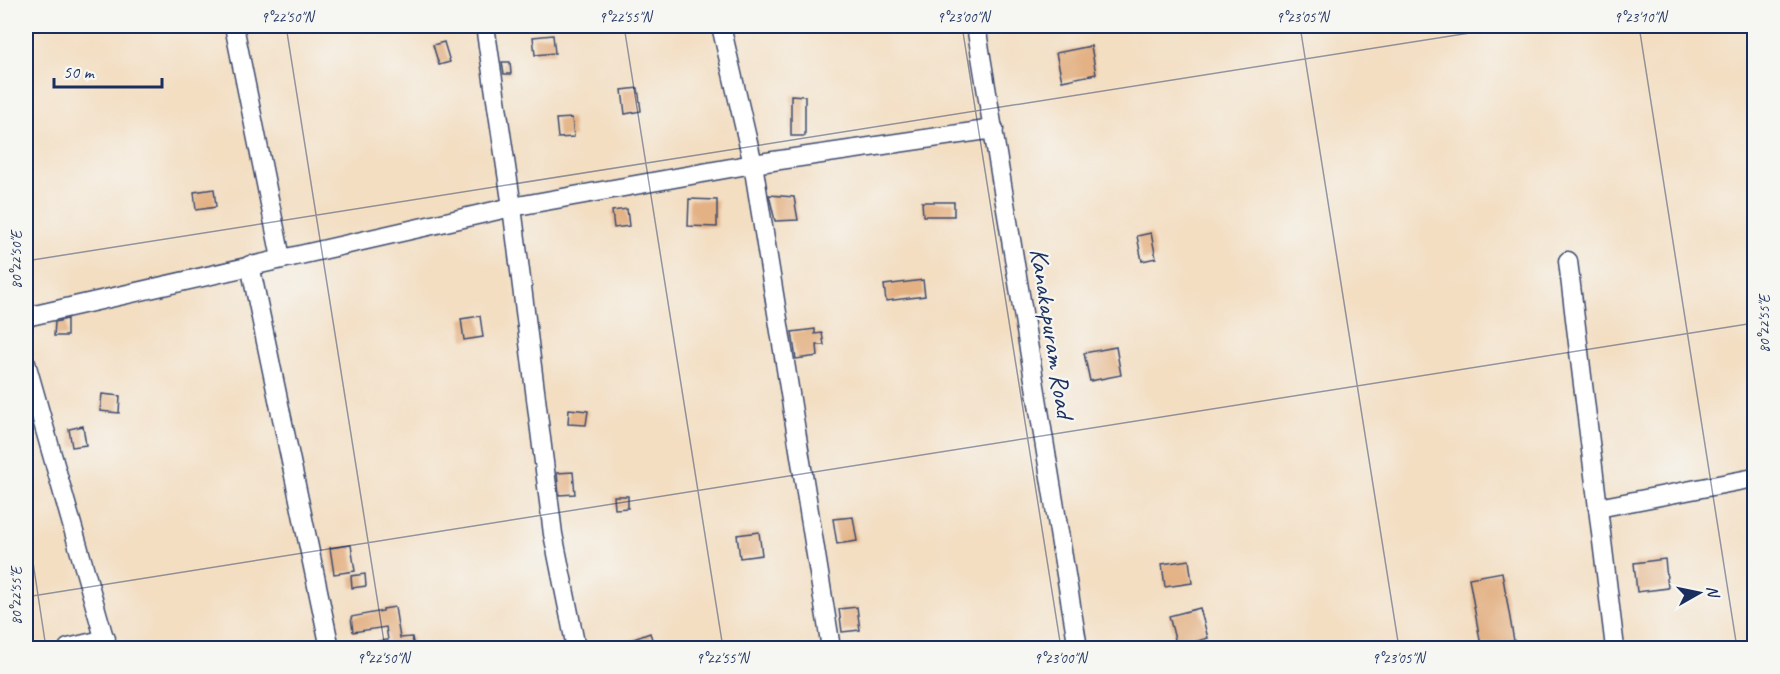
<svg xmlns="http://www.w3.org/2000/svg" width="1780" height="674" font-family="Caveat,sans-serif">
<rect width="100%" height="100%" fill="#f6f6f2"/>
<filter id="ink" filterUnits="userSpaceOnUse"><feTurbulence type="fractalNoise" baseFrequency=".0167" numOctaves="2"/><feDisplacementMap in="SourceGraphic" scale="12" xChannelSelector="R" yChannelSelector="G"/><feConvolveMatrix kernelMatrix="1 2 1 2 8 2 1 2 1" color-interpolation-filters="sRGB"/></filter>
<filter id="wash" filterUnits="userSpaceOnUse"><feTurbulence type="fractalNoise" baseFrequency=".008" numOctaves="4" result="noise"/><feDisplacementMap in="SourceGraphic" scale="24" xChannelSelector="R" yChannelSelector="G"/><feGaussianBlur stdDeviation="1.35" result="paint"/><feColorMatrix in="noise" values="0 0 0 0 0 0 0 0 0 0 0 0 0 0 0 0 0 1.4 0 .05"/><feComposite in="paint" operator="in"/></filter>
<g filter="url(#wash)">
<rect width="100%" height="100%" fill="#f3dec2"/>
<g id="blocks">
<!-- building -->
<g fill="#e3b184">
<polygon points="553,35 555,53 535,55 533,37"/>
<polygon points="444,42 450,62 439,65 433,45"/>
<polygon points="1091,46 1096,74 1062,81 1056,53"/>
<polygon points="502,62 510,62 511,74 504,74"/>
<polygon points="638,88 641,111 625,114 622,90"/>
<polygon points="791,95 805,96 805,136 791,136"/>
<polygon points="572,118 574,137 558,138 556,119"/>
<polygon points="214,189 216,207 196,210 194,192"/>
<polygon points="769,195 794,197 798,220 775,221"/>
<polygon points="689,199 717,200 717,227 688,226"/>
<polygon points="922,202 954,202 954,216 923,216"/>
<polygon points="627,209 629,226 614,228 612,211"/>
<polygon points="1151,233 1156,258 1142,261 1137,236"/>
<polygon points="923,280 925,296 886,301 884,285"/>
<polygon points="480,316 483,337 464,340 461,319"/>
<polygon points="67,319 67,336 54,336 55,322"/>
<polygon points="815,329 815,334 822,333 824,345 817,345 818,356 796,359 792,332"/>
<polygon points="1116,347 1121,375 1090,381 1084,353"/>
<polygon points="102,394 120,396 119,413 100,411"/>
<polygon points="569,409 588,411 586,425 568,424"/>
<polygon points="83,426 86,445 72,447 69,429"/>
<polygon points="573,472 575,494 559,495 557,473"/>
<polygon points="614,496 628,496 628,508 615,509"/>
<polygon points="853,517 857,541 837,544 833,519"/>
<polygon points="759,532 762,555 740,558 737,535"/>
<polygon points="351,545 355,571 334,574 330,548"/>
<polygon points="1665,559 1668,588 1637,592 1634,563"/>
<polygon points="1189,560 1192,583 1165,587 1162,564"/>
<polygon points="1502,572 1514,641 1481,646 1469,578"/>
<polygon points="365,574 366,586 352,588 351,576"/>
<polygon points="395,607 400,638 412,637 414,648 379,648 378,641 388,640 386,627 353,632 351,617 383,611 383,609"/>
<polygon points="857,607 860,630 842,632 839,609"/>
<polygon points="1200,608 1208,638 1177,647 1169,616"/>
<polygon points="650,633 655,648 612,648 612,647"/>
</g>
</g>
</g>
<g filter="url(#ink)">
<use href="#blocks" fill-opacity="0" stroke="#3b496d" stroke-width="1.5"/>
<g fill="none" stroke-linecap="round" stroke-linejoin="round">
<!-- minor casing -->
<g stroke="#3b496d" stroke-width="21">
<g id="minor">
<polyline points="234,26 281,258"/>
<polyline points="485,26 512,207 553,534 576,648"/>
<polyline points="721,26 753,164 831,648"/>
<polyline points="976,26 1078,648"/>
<polyline points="1568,261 1615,648"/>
<polyline points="250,265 330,648"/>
<polyline points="26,317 512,207 753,164 994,129"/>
<polyline points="26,363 107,648"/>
<polyline points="1598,508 1754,478"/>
<polyline points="68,648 106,639"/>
</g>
</g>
<!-- minor -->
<use href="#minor" stroke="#fff" stroke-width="18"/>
</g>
</g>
<!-- ticks -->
<path fill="none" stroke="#1b2f5e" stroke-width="1.5" stroke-opacity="0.45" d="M286,26l99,622M624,26l99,622M962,26l99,622M1300,26l99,622M1639,26l98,622M26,261l1488,-235M26,516l20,132M26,597l1728,-274"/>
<g text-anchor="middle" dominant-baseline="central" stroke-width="4.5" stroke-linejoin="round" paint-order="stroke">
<!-- street labels -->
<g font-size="26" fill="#1b2f5e" stroke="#f6f6f2">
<text transform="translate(1052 333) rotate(81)">Kanakapuram Road</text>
</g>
</g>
<!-- margin -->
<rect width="1780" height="674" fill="none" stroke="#f6f6f2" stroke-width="66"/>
<!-- north arrow -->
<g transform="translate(1699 593) rotate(81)" stroke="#f6f6f2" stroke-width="4.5" paint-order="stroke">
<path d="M0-4.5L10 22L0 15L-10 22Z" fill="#1b2f5e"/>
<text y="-9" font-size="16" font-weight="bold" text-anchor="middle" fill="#1b2f5e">N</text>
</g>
<!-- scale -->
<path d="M54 78v9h108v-9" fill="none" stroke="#1b2f5e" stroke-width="3"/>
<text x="63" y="78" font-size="18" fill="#1b2f5e" stroke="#f6f6f2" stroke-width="4.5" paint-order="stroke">50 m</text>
<rect x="33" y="33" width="1714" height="608" fill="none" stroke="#1b2f5e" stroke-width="2"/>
<g font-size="15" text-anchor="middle" fill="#1b2f5e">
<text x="287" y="22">9°22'50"N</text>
<text x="625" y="22">9°22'55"N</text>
<text x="963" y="22">9°23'00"N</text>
<text x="1302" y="22">9°23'05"N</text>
<text x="1640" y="22">9°23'10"N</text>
<text transform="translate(16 260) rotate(-90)" y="5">80°22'50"E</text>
<text transform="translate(1764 324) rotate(-90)" y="5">80°22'55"E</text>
<text transform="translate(16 596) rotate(-90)" y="5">80°22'55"E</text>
<text x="383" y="663">9°22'50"N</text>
<text x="722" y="663">9°22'55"N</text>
<text x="1060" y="663">9°23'00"N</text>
<text x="1398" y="663">9°23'05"N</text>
</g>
</svg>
